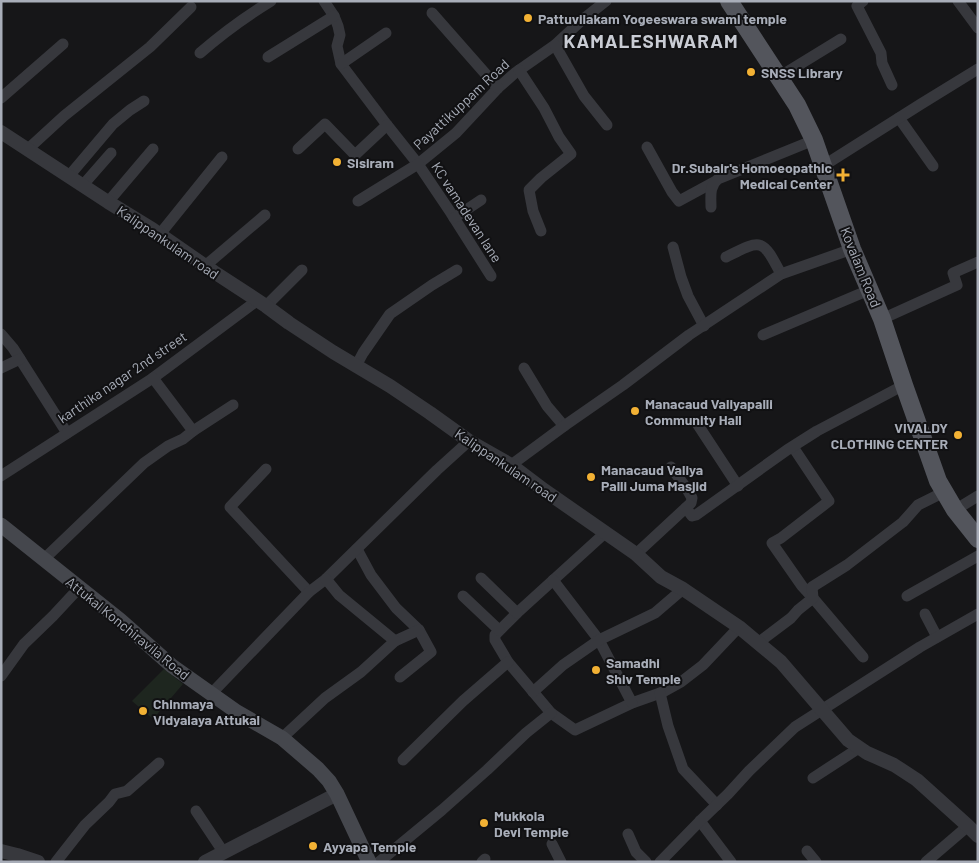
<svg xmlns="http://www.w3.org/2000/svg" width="979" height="863" font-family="Barlow,sans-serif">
<rect width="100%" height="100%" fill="#161618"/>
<!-- green -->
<polygon fill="#1e261f" points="164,669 183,684 153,719 132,701"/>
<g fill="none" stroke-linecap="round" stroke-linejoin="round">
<!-- minor -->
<g stroke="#37383d" stroke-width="11">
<polyline points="324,1 334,16 338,26 340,35 337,46 341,64 387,125 418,164 456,133 498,88 515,73 555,45 582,20 606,1"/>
<polyline points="863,1 857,6 881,53 882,63 892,85"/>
<polyline points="958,1 978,28"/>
<polyline points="432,13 498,88"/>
<polyline points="555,45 584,96 607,125"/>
<path d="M200,53c23,-20 45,-36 71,-52"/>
<polyline points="268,57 334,16"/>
<polyline points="341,64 386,33"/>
<polyline points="519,70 544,108 559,137 571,154 541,178 529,190 533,211 541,231"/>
<polyline points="779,77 841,39"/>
<polyline points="1,98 63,44"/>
<polyline points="899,118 933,166"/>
<polyline points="647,147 672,192 679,201 714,182"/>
<polyline points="28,149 64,116 150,47 191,7"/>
<polyline points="298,149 325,124 355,155 387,125"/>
<polyline points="823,166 921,104 978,69"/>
<polyline points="69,176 113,124 130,110 144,101"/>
<polyline points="83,185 111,153"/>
<polyline points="358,201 418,164 451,213 491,276"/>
<polyline points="108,202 153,149"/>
<path d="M711,207c0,-10 -2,-21 7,-28l96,-39"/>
<polyline points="454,218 481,200"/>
<polyline points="160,234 222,157"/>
<polyline points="673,247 681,277 688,296 704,326"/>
<path d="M726,257c36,-18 36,-19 55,17"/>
<polyline points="205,266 265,215"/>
<polyline points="266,306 302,270"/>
<polyline points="882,319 957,285 953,273 978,262"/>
<polyline points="1,334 13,348 67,433"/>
<polyline points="763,335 869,290"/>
<polyline points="356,366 363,353 390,314 432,285 457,270"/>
<polyline points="1,368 20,359"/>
<polyline points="524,368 547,406 564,426"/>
<polyline points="698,425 738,486"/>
<polyline points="193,431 233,405"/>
<polyline points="793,447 829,501 781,538 772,543 802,586 813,598 863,657"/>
<polyline points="511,465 564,426 623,385 689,335 781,274 852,249"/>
<polyline points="266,469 230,507 309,592"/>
<polyline points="1,476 153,378 258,300"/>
<polyline points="686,508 692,516 696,515 787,450 817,431 904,385"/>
<polyline points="955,510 978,496"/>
<polyline points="605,533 517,613 495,635 495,640 508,662 551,713 575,730 632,703 663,692 681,682 703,665 739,627"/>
<polyline points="357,549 371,575 396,608 419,630 431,652 400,677"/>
<polyline points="636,554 691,503 692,498 687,489 671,467"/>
<polyline points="43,560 144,463 168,446 183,439 193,431 153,378"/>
<polyline points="481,578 517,613"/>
<polyline points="553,580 599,640 632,703"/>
<polyline points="463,596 499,630"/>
<polyline points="907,596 978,556"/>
<polyline points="925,614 937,637"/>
<polyline points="395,641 419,630"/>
<polyline points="758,643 791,618 798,610 813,598 812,587 847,565 903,522 918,505 944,492"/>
<polyline points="1,676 24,644 53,616 79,588"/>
<polyline points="533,692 563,665 599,640 655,613 683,589"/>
<polyline points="660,693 668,726 683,769 717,805"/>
<polyline points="211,694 309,592 326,579 437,470 469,441"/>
<polyline points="282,738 325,698 361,672 395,641 339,595 326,579"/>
<polyline points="403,760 463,701 508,662"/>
<polyline points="813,778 859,748"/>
<polyline points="196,811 224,853"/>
<polyline points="700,821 731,862"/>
<polyline points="628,834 636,852 646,862"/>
<polyline points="552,844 561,862"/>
<polyline points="807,851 816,862"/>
<polyline points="56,862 85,825 109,802 115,794 127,791 159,763"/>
<polyline points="379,862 442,810 487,770 526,733 551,713"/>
<polyline points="482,862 485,859"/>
<polyline points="660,862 700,821 728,794 749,771 795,727 920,647 978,614"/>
<polyline points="926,862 968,826"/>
</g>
<!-- tertiary -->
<g stroke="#37383d" stroke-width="14">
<polyline points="1,132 108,202 152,229 214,272 266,306 289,323 333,352 390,386 430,413 469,441 511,465 544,490 636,554 661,577 683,589 739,627 781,662 848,740 867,753 894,765 917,780 968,826 978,836"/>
<polyline points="1,851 17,855 38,862"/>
<polyline points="205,862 337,794"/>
</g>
<!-- secondary -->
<polyline stroke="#45474d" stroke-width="15" points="1,525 120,620 172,666 237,712 282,738 318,769 329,781 337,794 369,862"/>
<!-- primary -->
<polyline stroke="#53555c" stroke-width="18" points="729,1 797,105 814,140 852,249 882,319 904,385 938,481 955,510 978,539"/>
</g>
<!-- markers -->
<g fill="#f2b134" stroke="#111113" stroke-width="2">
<circle cx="528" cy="18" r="5"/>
<circle cx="751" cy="72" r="5"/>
<circle cx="337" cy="162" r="5"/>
<path d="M840.5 167.5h5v5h5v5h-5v5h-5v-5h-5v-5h5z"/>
<circle cx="635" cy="411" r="5"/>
<circle cx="958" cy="435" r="5"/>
<circle cx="591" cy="477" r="5"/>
<circle cx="596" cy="670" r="5"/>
<circle cx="143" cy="711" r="5"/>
<circle cx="484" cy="823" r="5"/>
<circle cx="313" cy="846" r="5"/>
</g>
<g text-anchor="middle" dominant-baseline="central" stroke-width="4" stroke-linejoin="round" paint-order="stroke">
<!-- poi labels -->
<g font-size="14" font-weight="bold" fill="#a8adb8" stroke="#111113" text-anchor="start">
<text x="538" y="18">Pattuvilakam Yogeeswara swami temple</text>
<text x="761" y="72">SNSS Library</text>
<text x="347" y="162">Sisiram</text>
<text x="832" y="167" text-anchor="end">Dr.Subair's Homoeopathic<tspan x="832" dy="16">Medical Center</tspan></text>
<text x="645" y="403">Manacaud Valiyapalli<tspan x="645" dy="16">Community Hall</tspan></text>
<text x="948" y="427" text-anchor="end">VIVALDY<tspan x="948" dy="16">CLOTHING CENTER</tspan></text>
<text x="601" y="469">Manacaud Valiya<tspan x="601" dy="16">Palli Juma Masjid</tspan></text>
<text x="606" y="662">Samadhi<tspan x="606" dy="16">Shiv Temple</tspan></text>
<text x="153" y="703">Chinmaya<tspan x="153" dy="16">Vidyalaya Attukal</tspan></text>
<text x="494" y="815">Mukkola<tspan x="494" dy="16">Devi Temple</tspan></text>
<text x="323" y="846">Ayyapa Temple</text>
</g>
<!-- street labels -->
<g font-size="14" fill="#a8adb8" stroke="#111113">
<text transform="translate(461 104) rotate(-43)">Payattikuppam Road</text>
<text transform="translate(467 212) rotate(57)">KC vamadevan lane</text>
<text transform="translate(168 242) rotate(34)">Kalippankulam road</text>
<text transform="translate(861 267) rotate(68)">Kovalam Road</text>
<text transform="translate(122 377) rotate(-34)">karthika nagar 2nd street</text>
<text transform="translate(506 465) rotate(34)">Kalippankulam road</text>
<text transform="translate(128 628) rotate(39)">Attukal Konchiravila Road</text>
</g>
<!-- district labels -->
<g font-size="19" font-weight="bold" letter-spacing="1" fill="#c9ccd4" stroke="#111113">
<text x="651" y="40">KAMALESHWARAM</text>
</g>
</g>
<!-- border -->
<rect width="979" height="863" fill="none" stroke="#a8adb8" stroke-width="5"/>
</svg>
